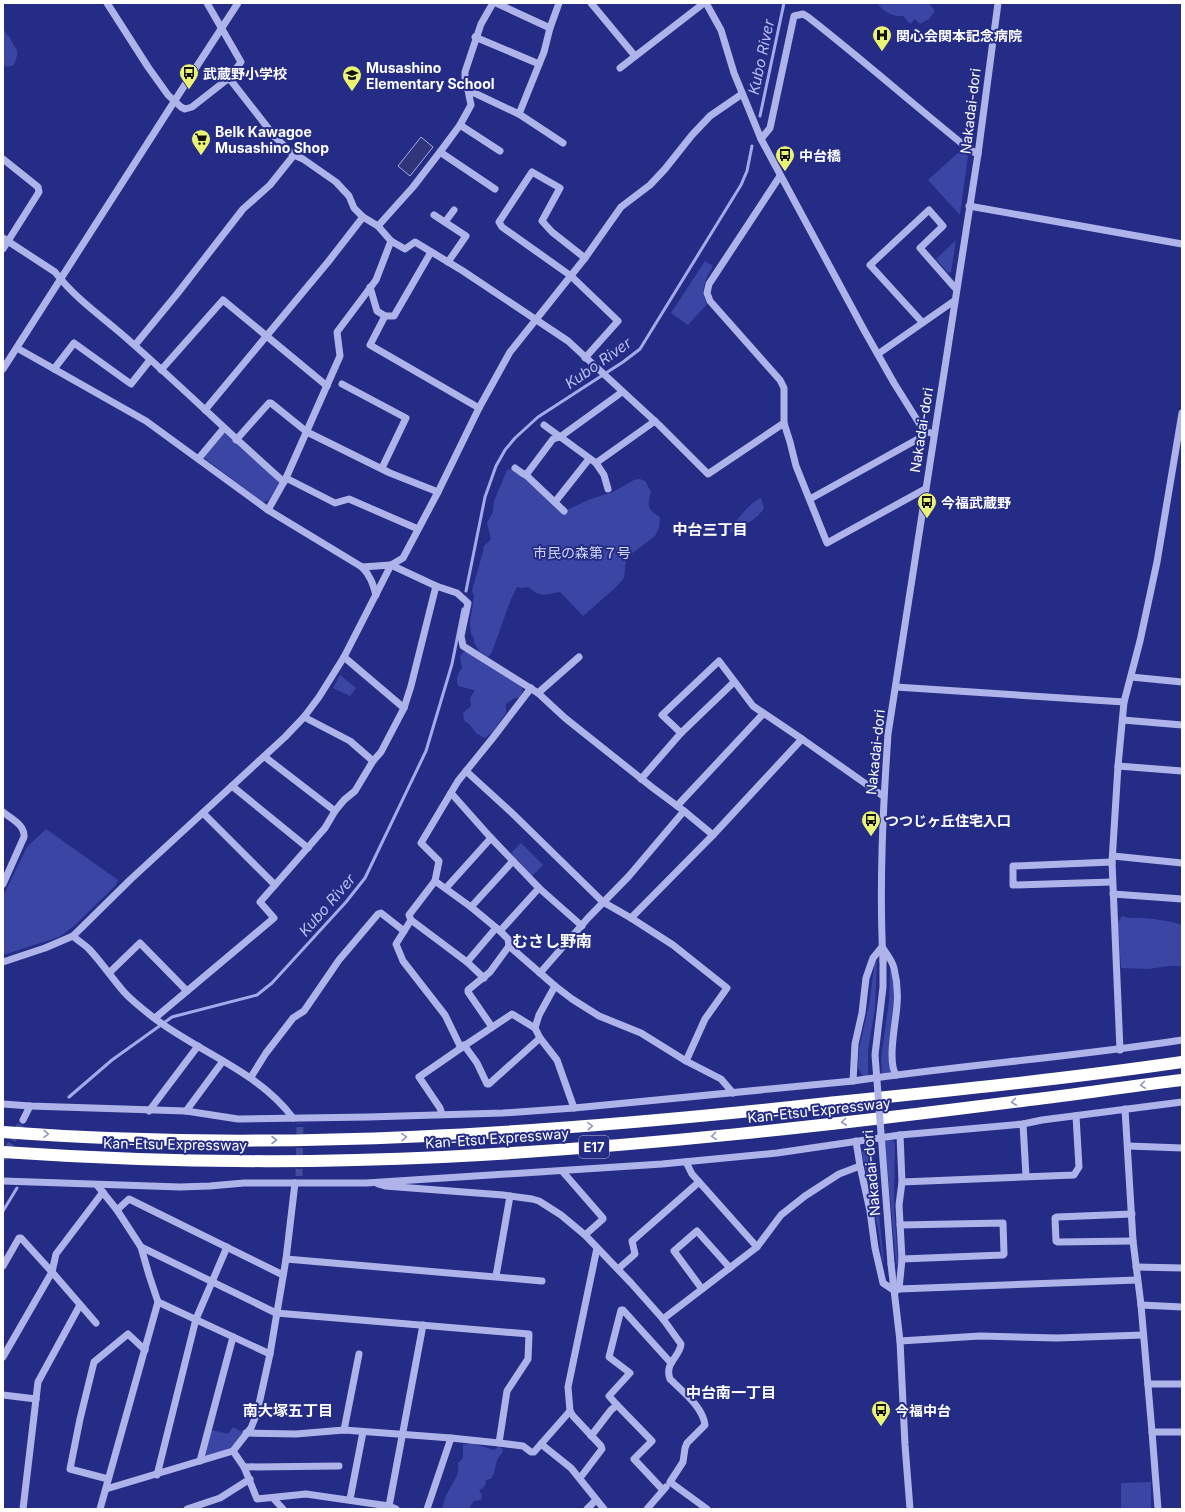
<svg xmlns="http://www.w3.org/2000/svg" width="1185" height="1512" font-family="Inter,'Noto Sans JP',sans-serif">
<rect width="100%" height="100%" fill="#242c86"/>
<!-- green -->
<g fill="#3b46a4">
<path d="M877,3h51l6,6v3l-5,7 -9,5 -5,-5 -5,5 -7,-8c-11,1 -20,-5 -26,-13z"/>
<path d="M3,28l4,7 3,2c1,7 7,10 7,15 1,4 -2,9 -3,13l-7,2 -4,-2z"/>
<polygon points="961,150 968,156 960,215 928,180"/>
<polygon points="956,240 951,272 948,273 936,259"/>
<path d="M705,261l8,5c-7,13 -14,23 -6,38l-19,21 -17,-12z"/>
<polygon points="223,432 278,480 279,483 268,501 263,502 203,457"/>
<path d="M512,469l55,41 21,-10 25,-8 21,-12 6,-1 5,2 6,11c-4,14 -4,17 9,25l-1,11 -4,8 -29,22 -2,20 -9,10 -32,28 -23,-24 -16,3 -8,-2 -8,-6 -6,1 -5,-1 -6,12 -19,53 -4,5 -9,-6 -5,-9v-4l-3,-4 -1,-12 4,-25 -2,-7 11,-38 1,-6 7,-7 -4,-16 6,-11 1,-11 13,-31z"/>
<path d="M761,498l3,10c-6,11 -23,19 -34,25v-4c7,-9 22,-29 31,-31z"/>
<path d="M464,652h4l52,32 3,6 -3,7 -7,2 -7,5v9l-13,18 -8,7 -9,-5 -6,-8 -6,-5 -1,-7 8,-7 -1,-8 4,-6v-2l-16,-4c-2,-7 -1,-12 4,-18l-2,-12z"/>
<polygon points="340,675 356,688 350,696 333,688"/>
<polygon points="46,829 118,880 116,885 74,926 59,937 3,955 3,896 27,847"/>
<polygon points="521,843 543,865 532,876 511,853"/>
<path d="M1122,916c6,3 15,2 22,2 13,1 26,3 38,7v41h-13l-21,3 -27,-1 -3,-46z"/>
<polygon points="875,961 877,961 875,1008 868,1050 868,1076 863,1076 858,1068 859,1049 869,1005"/>
<polygon points="890,962 894,985 893,1013 890,1044 890,1072 882,1074 881,1058 889,1001"/>
<polygon points="891,1140 894,1142 895,1144 894,1206 898,1263 896,1264 885,1141"/>
<path d="M868,1142h4l12,123 -2,-7 -3,-25 -17,-80c0,-5 1,-8 6,-11z"/>
<polygon points="233,1427 244,1433 231,1449 204,1456 212,1430 228,1434"/>
<path d="M471,1443l23,7 4,-3 4,1 1,3 -6,9 -3,13 -3,6 -5,1c0,6 -2,8 -7,10l3,6 -1,4 -7,1 -6,8h-26c1,-4 2,-8 4,-13 4,-9 15,-22 12,-33l5,-5v-13z"/>
<polygon points="1151,1482 1151,1509 1121,1509 1121,1483"/>
</g>
<!-- water -->
<polygon fill="#303579" stroke="#a3aae9" points="421,137 433,147 410,176 398,166"/>
<g fill="none" stroke-linecap="round" stroke-linejoin="round">
<!-- stream -->
<g stroke="#a3aae9" stroke-width="3">
<polyline points="760,116 784,3"/>
<polyline points="466,591 485,497 496,466 505,450 515,438 538,417 623,362 640,349 741,185 747,171 752,146"/>
<polyline points="69,1097 112,1060 172,1017 257,995 272,983 346,902 365,878 426,751 452,664 463,609"/>
<polyline points="3,1211 17,1188"/>
</g>
<!-- minor-tunnel -->
<g stroke="#454c98" stroke-width="7" stroke-dasharray="7 3.5" stroke-linecap="butt">
<polyline points="3,1159 23,1120"/>
<polyline points="299,1176 300,1123"/>
</g>
<!-- minor -->
<g stroke="#aeb4e9" stroke-width="7">
<polyline points="107,3 148,67 168,95 181,107 185,109 192,107 229,78 241,62 207,3"/>
<polyline points="496,3 550,28"/>
<polyline points="559,3 550,28 544,52 519,114 563,143"/>
<polyline points="591,3 635,56"/>
<polyline points="706,3 721,30 734,73 761,139 864,330 894,383 924,431 934,434"/>
<polyline points="475,37 539,64"/>
<polyline points="620,68 704,3"/>
<polyline points="229,78 275,137 294,155 303,159 336,182 349,196 354,208 363,217 378,226 391,241 405,249 415,242 463,271 568,341 659,425 708,474 784,423 784,388 780,380 710,301 707,293 709,284 780,176"/>
<polyline points="468,90 519,114"/>
<polyline points="460,125 500,151"/>
<path d="M761,139l9,-11 24,-112 9,-2 5,3c55,43 107,89 162,133l8,4"/>
<polyline points="440,152 495,189"/>
<polyline points="3,159 38,187 39,192 3,249"/>
<polyline points="969,206 1182,244"/>
<polyline points="434,215 466,236 448,262"/>
<polyline points="445,222 454,210"/>
<polyline points="378,226 413,187 440,152 460,125 471,105 468,90 465,82 465,72 481,24 493,3"/>
<path d="M3,238l52,34c21,28 52,48 78,72 51,45 100,93 151,138"/>
<polyline points="431,252 394,316 385,316 370,345 479,408"/>
<polyline points="585,258 552,232 542,221 560,188 532,172 499,222 502,227 571,276 618,321 585,358"/>
<polyline points="370,287 377,311 385,316"/>
<polyline points="922,322 870,265 929,210 943,226 920,248 956,289"/>
<polyline points="135,345 177,294 243,209 270,185 294,155"/>
<path d="M17,348l129,73 122,89 94,57c8,8 11,17 14,28"/>
<polyline points="878,354 954,301"/>
<polyline points="3,369 195,69 238,3"/>
<polyline points="54,369 74,343 131,384 150,360"/>
<polyline points="161,370 223,300 327,386"/>
<polyline points="342,384 406,418 382,468"/>
<polyline points="205,410 328,262 363,217"/>
<polyline points="784,423 790,442 796,466 827,543 925,489"/>
<polyline points="544,425 596,463 655,421"/>
<polyline points="236,440 269,403 271,403 307,432 390,473 438,492"/>
<polyline points="199,458 224,428"/>
<polyline points="596,463 604,475 608,489"/>
<polyline points="515,468 522,473 526,475 553,439 560,437 622,392"/>
<polyline points="526,475 564,511"/>
<polyline points="286,478 335,503 349,499 418,529"/>
<polyline points="810,499 918,439 924,431"/>
<polyline points="555,502 589,459"/>
<polyline points="268,510 286,478 340,356 337,332 376,280 391,241"/>
<polyline points="362,567 391,565 436,586 457,593 468,603 461,636 463,646 538,693 579,657"/>
<polyline points="344,657 404,708"/>
<polyline points="1131,677 1182,682"/>
<polyline points="734,682 681,733 662,715 719,661 753,706 802,739"/>
<polyline points="896,687 1124,702"/>
<polyline points="538,693 565,718 653,788 684,811"/>
<polyline points="304,717 350,741 373,761"/>
<polyline points="1123,720 1182,725"/>
<polyline points="265,757 335,811"/>
<polyline points="1118,766 1182,771"/>
<polyline points="466,771 512,813 603,902 631,918 673,945 727,988 705,1019 686,1061"/>
<polyline points="641,779 681,733"/>
<polyline points="232,786 308,848"/>
<polyline points="451,793 491,838 539,888 500,931"/>
<polyline points="677,806 763,714"/>
<path d="M3,812c9,7 22,13 21,25l-21,47"/>
<polyline points="203,813 275,885 325,828 335,811 344,800 355,791 373,761 381,752 404,708 411,686 436,586"/>
<polyline points="1113,856 1182,863"/>
<polyline points="1112,862 1013,866 1013,885 1112,882"/>
<polyline points="435,881 439,861 421,843 458,781 492,739 531,688"/>
<polyline points="446,888 491,838"/>
<polyline points="539,888 582,926"/>
<polyline points="1113,894 1182,899"/>
<polyline points="471,907 513,861"/>
<polyline points="631,918 713,835 802,739 883,796"/>
<polyline points="411,920 467,962 496,928"/>
<path d="M73,936c5,5 11,8 16,13 13,14 23,29 35,43 8,9 20,18 30,26 46,35 104,53 139,100"/>
<path d="M883,961c-4,-76 0,-152 5,-227l90,-580 20,-151"/>
<polyline points="3,962 45,948 73,936 131,879 285,737 304,717 319,697 344,657 391,565 403,558 438,492 479,408 510,352 585,258 621,207 650,185 665,169 692,135 710,116 742,94"/>
<polyline points="467,962 484,978"/>
<polyline points="109,973 140,943 187,991"/>
<polyline points="540,973 588,918 629,876 684,811 713,835"/>
<polyline points="155,1018 274,918 260,902 275,885"/>
<polyline points="492,1027 468,992 468,990 490,972 509,946"/>
<polyline points="535,1028 539,1015 555,986"/>
<polyline points="464,1045 477,1063 487,1084 489,1084 540,1038"/>
<polyline points="1120,1050 1112,862 1118,766 1124,702 1140,641 1157,562 1182,413"/>
<polyline points="251,1077 266,1053 293,1018 304,1011 339,960 378,914 381,913 404,931"/>
<path d="M853,1081l2,-37 7,-31 4,-35 7,-20 9,-11c4,6 10,13 12,21 3,12 4,25 3,37 -1,17 -10,56 -1,70"/>
<path d="M3,1104l27,2 156,5 52,8 130,-2 135,-4 71,-5 279,-27c110,-16 220,-24 329,-41"/>
<polyline points="574,1108 557,1060 540,1038 535,1028 512,1014 461,1048 445,1015 403,961 396,944 411,920 409,915 435,881 471,907 500,931 508,939 509,946 555,986 572,999 599,1016 641,1033 686,1061 721,1079 733,1093"/>
<polyline points="1125,1109 1133,1241 1141,1305 1152,1432 1158,1509"/>
<polyline points="149,1111 198,1046"/>
<polyline points="186,1111 223,1061"/>
<polyline points="442,1114 440,1108 419,1077 461,1048"/>
<polyline points="23,1120 30,1106"/>
<polyline points="1023,1124 1026,1176"/>
<polyline points="856,1141 860,1166 870,1211 875,1248 883,1283 895,1291 899,1289 902,1259 899,1205 902,1182 900,1135"/>
<polyline points="1128,1146 1182,1148"/>
<polyline points="686,1162 692,1174 757,1247"/>
<polyline points="563,1172 603,1218 603,1219 585,1235"/>
<polyline points="3,1181 180,1187 210,1186 244,1183 366,1183 662,1164 777,1153 900,1135 1023,1124 1042,1120 1182,1102"/>
<polyline points="902,1182 1074,1175 1079,1167 1076,1116"/>
<path d="M378,1184l7,2 118,9 29,4 7,2 22,14 24,20 46,48 32,36 18,25c-1,13 -17,19 -11,35 12,12 33,28 35,46l-18,18 -2,5 -2,14 -13,20 37,27"/>
<polyline points="97,1185 117,1210 141,1247 149,1275 158,1302 100,1509"/>
<polyline points="117,1210 129,1199 283,1275"/>
<polyline points="1132,1214 1057,1217 1055,1218 1056,1241 1058,1242 1133,1241"/>
<polyline points="900,1225 1003,1223 1004,1254 1003,1255 902,1259"/>
<polyline points="141,1247 276,1313 529,1334 528,1359 507,1391 499,1443"/>
<polyline points="597,1248 568,1387 570,1411 541,1444 571,1468 604,1509"/>
<polyline points="286,1259 542,1281"/>
<polyline points="891,1264 900,1341 905,1445 910,1509"/>
<polyline points="3,1266 19,1238 21,1238 52,1272 96,1323"/>
<polyline points="1136,1267 1182,1268"/>
<polyline points="618,1269 635,1254 632,1241 699,1182"/>
<polyline points="496,1276 510,1196"/>
<polyline points="702,1289 674,1251 697,1231 730,1268"/>
<polyline points="899,1289 1137,1280"/>
<polyline points="158,1302 270,1354"/>
<polyline points="1141,1305 1182,1307"/>
<polyline points="663,1319 757,1247 781,1215 805,1196 839,1174 860,1166"/>
<polyline points="900,1341 980,1336 1057,1338 1143,1335"/>
<polyline points="3,1357 52,1272 56,1254 103,1192"/>
<polyline points="1148,1384 1182,1384"/>
<polyline points="3,1395 36,1399"/>
<polyline points="617,1405 609,1396 630,1373 609,1357 621,1310 623,1310 671,1363"/>
<polyline points="570,1411 573,1416 601,1446 602,1449 580,1478"/>
<polyline points="344,1430 359,1354"/>
<polyline points="1152,1432 1182,1432"/>
<polyline points="246,1433 296,1434 344,1430 451,1438 499,1443 523,1446 531,1452 534,1452 541,1444"/>
<polyline points="591,1436 611,1410 617,1405 652,1441 634,1459 663,1490"/>
<polyline points="233,1451 244,1467 257,1499 306,1494 389,1506 396,1509"/>
<polyline points="200,1461 233,1337"/>
<polyline points="244,1467 339,1466"/>
<polyline points="157,1475 196,1319 227,1247"/>
<polyline points="108,1479 70,1469 80,1419 94,1362 128,1334 145,1350"/>
<polyline points="106,1489 233,1451 251,1428 257,1413 270,1354 286,1259 295,1183"/>
<polyline points="273,1498 283,1509"/>
<polyline points="350,1499 363,1432"/>
<polyline points="389,1506 423,1325"/>
<polyline points="23,1509 38,1382 80,1305"/>
<polyline points="187,1509 220,1498 250,1479"/>
<polyline points="427,1509 451,1438"/>
<polyline points="587,1509 596,1500"/>
<polyline points="647,1509 666,1487"/>
</g>
<!-- highway -->
<g stroke="#fff" stroke-width="12">
<path d="M3,1132c275,21 551,1 825,-29 118,-12 237,-24 354,-41"/>
<path d="M3,1152c146,10 293,12 440,5 196,-10 391,-32 586,-57 51,-6 102,-14 153,-20"/>
</g>
<!-- minor-bridge -->
<polyline stroke="#aeb4e9" stroke-width="7" points="883,961 883,987 875,1055 891,1264"/>
</g>
<!-- one-way arrows -->
<defs><path id="oneway-chevron" d="M-2-3.5L2.5 0L-2 3.5" fill="none" stroke-width="1.6" stroke-linecap="round" stroke-linejoin="round"/></defs>
<g stroke="#9296c2">
<use href="#oneway-chevron" transform="translate(1143 1085) rotate(172)"/>
<use href="#oneway-chevron" transform="translate(1014 1102) rotate(173)"/>
<use href="#oneway-chevron" transform="translate(844 1122) rotate(174)"/>
<use href="#oneway-chevron" transform="translate(590 1126) rotate(-4)"/>
<use href="#oneway-chevron" transform="translate(46 1134) rotate(3)"/>
<use href="#oneway-chevron" transform="translate(714 1136) rotate(175)"/>
<use href="#oneway-chevron" transform="translate(404 1137) rotate(-2)"/>
<use href="#oneway-chevron" transform="translate(274 1140)"/>
</g>
<!-- icons -->
<defs>
<g id="hospital-pin" transform="scale(1)"><path d="M0 17L-7.5 6A9.5 9.5 0 1 1 7.5 6Z" fill="#eaf372" stroke="#242c86"/><path d="M-5-5h3v3.5h4V-5h3V5h-3V1.5h-4V5h-3Z" fill="#111"/></g>
<g id="bus-pin" transform="scale(1)"><path d="M0 17L-7.5 6A9.5 9.5 0 1 1 7.5 6Z" fill="#eaf372" stroke="#242c86"/><path d="M-5-6H5V4H4V6H2V4H-2V6H-4V4H-5ZM-3.5-4V0h7V-4ZM-3.5 1.2v1.5H-2V1.2ZM2 1.2v1.5H3.5V1.2Z" fill="#111"/></g>
<g id="school-pin" transform="scale(1)"><path d="M0 17L-7.5 6A9.5 9.5 0 1 1 7.5 6Z" fill="#eaf372" stroke="#242c86"/><path d="M0-5L7-2L0 1L-7-2ZM-4 1L0 2.5L4 1V4Q0 6-4 4Z" fill="#111"/></g>
<g id="supermarket-pin" transform="scale(1)"><path d="M0 17L-7.5 6A9.5 9.5 0 1 1 7.5 6Z" fill="#eaf372" stroke="#242c86"/><path d="M-6-5.5h2.5l.6 2H6L4.5 2H-2.5L-4.4-4H-6ZM-1.5 3.2a1.3 1.3 0 1 0 .1 0ZM3 3.2a1.3 1.3 0 1 0 .1 0Z" fill="#111"/></g>
</defs>
<g fill-rule="evenodd">
<use href="#hospital-pin" x="882" y="35"/>
<use href="#bus-pin" x="189" y="73"/>
<use href="#school-pin" x="352" y="75"/>
<use href="#supermarket-pin" x="201" y="139"/>
<use href="#bus-pin" x="785" y="155"/>
<use href="#bus-pin" x="927" y="502"/>
<use href="#bus-pin" x="871" y="820"/>
<use href="#bus-pin" x="881" y="1410"/>
</g>
<g text-anchor="middle" dominant-baseline="central" stroke-width="4" stroke-linejoin="round" paint-order="stroke">
<!-- shield labels -->
<rect fill="#242c86" stroke="#bdc0db" stroke-width="1" x="579" y="1136" width="30" height="22" rx="3"/>
<g font-size="13" font-weight="bold" fill="#fff">
<text x="594" y="1147">E17</text>
</g>
<!-- poi labels -->
<g font-size="14" font-weight="bold" fill="#fff" stroke="#242c86" text-anchor="start">
<text x="896" y="35">関心会関本記念病院</text>
<text x="366" y="67">Musashino<tspan x="366" dy="16">Elementary School</tspan></text>
<text x="203" y="73">武蔵野小学校</text>
<text x="215" y="131">Belk Kawagoe<tspan x="215" dy="16">Musashino Shop</tspan></text>
<text x="799" y="155">中台橋</text>
<text x="941" y="502">今福武蔵野</text>
<text x="885" y="820">つつじヶ丘住宅入口</text>
<text x="895" y="1410">今福中台</text>
</g>
<!-- street labels -->
<g font-size="14" fill="#fff" stroke="#242c86">
<text transform="translate(970 111) rotate(-83)">Nakadai-dori</text>
<text transform="translate(921 430) rotate(-81)">Nakadai-dori</text>
<text transform="translate(875 752) rotate(-84)">Nakadai-dori</text>
<text transform="translate(819 1110) rotate(-6)">Kan-Etsu Expressway</text>
<text transform="translate(497 1138) rotate(-4)">Kan-Etsu Expressway</text>
<text transform="translate(175 1144) rotate(1)">Kan-Etsu Expressway</text>
<text transform="translate(871 1173) rotate(-95)">Nakadai-dori</text>
</g>
<!-- park labels -->
<g font-size="14" fill="#d2d6f7" stroke="#242c86">
<text x="582" y="552">市民の森第７号</text>
</g>
<!-- water labels -->
<g font-size="15" font-style="italic" fill="#babff0" stroke="#242c86">
<text transform="translate(761 57) rotate(-78)">Kubo River</text>
<text transform="translate(598 363) rotate(-35)">Kubo River</text>
<text transform="translate(327 905) rotate(-49)">Kubo River</text>
</g>
<!-- neighbourhood labels -->
<g font-size="15" font-weight="bold" fill="#fff" stroke="#242c86">
<text x="710" y="529">中台三丁目</text>
<text x="731" y="1392">中台南一丁目</text>
<text x="288" y="1410">南大塚五丁目</text>
</g>
<!-- quarter labels -->
<g font-size="16" font-weight="bold" fill="#fff" stroke="#242c86">
<text x="552" y="941">むさし野南</text>
</g>
</g>
<!-- border -->
<rect width="1185" height="1512" fill="none" stroke="#ffffff" stroke-width="8"/>
</svg>
